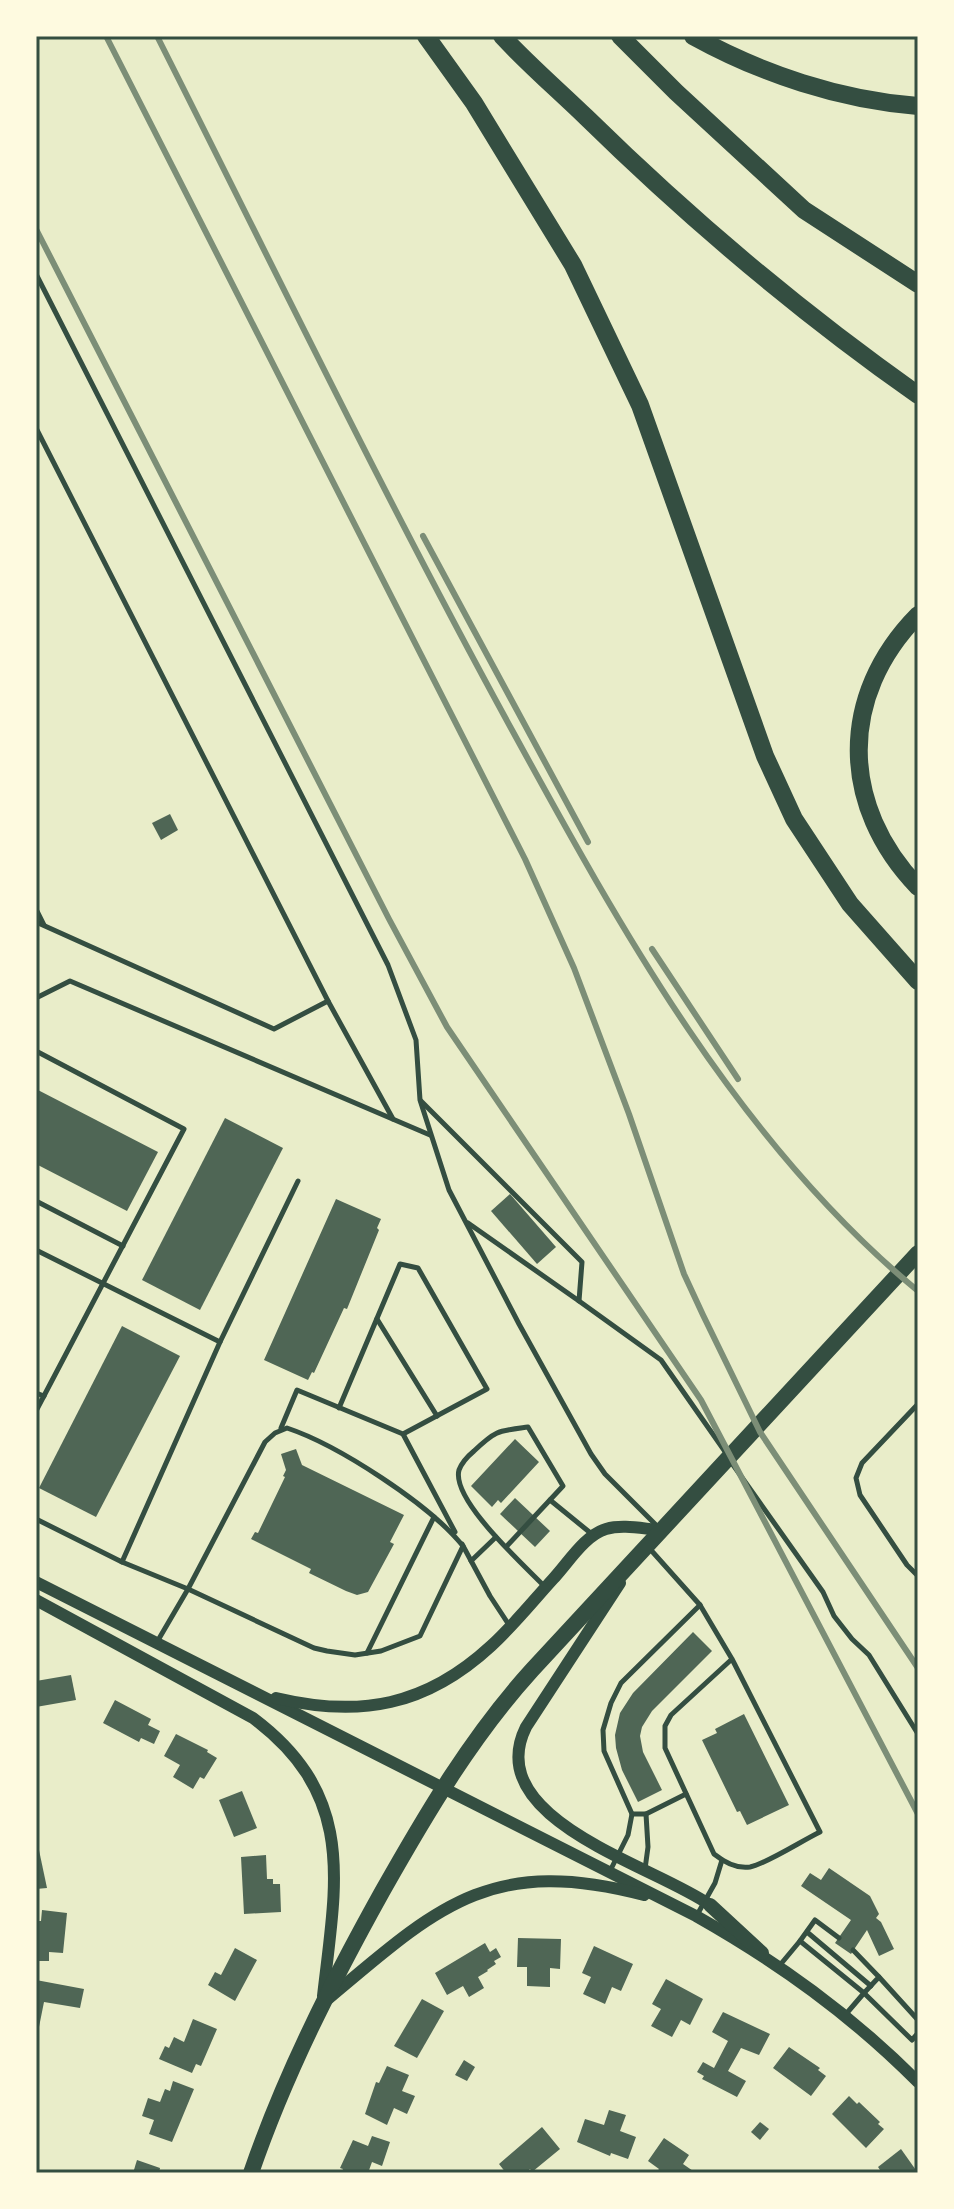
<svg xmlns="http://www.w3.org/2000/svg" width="954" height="2209" font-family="'Exo 2',sans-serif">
<rect width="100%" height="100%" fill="#e9edc9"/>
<!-- building -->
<g fill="#4f6655">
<polygon points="170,814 178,830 161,840 152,823"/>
<polygon points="36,1089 158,1152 127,1211 36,1164"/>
<polygon points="225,1118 283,1148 200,1310 142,1280"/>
<polygon points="510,1194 556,1247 537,1264 491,1211"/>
<polygon points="336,1199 381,1219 377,1228 379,1230 347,1309 344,1308 314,1373 312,1372 308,1380 264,1360"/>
<polygon points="122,1326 180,1356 96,1517 39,1488"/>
<polygon points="515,1439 539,1462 501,1503 498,1500 492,1507 471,1486"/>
<polygon points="296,1449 302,1465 404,1515 390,1542 394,1544 368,1592 357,1595 346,1591 309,1573 311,1569 251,1539 255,1532 258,1533 285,1477 283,1476 286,1470 281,1454"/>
<polygon points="515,1498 550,1531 535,1547 500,1514"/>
<polygon points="693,1632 712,1651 652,1711 642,1727 640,1736 643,1752 662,1790 638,1802 622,1770 616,1748 615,1735 620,1713 633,1693"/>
<polygon points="71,1675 76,1700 36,1707 36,1681"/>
<polygon points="115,1700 151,1719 148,1725 160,1731 154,1744 141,1738 139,1742 103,1723"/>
<polygon points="744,1714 789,1805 747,1825 740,1811 737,1812 702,1740 717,1733 715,1729"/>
<polygon points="176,1734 208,1750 207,1752 217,1758 204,1779 200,1777 193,1789 173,1777 180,1765 164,1756"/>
<polygon points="242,1791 257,1828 234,1837 219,1800"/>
<polygon points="36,1836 47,1888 36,1889"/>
<polygon points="266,1855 267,1879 273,1879 273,1884 280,1884 281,1912 244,1914 241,1857"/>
<polygon points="829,1868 870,1896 879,1914 876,1918 881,1922 894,1949 879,1956 867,1930 851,1954 835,1943 851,1920 801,1886 810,1873 821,1880"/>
<polygon points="42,1910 67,1913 63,1953 49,1952 49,1961 36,1961 36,1921 41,1921"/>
<polygon points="518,1938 561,1939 560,1969 550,1968 550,1987 527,1986 527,1967 517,1967"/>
<polygon points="485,1943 490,1952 496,1948 501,1957 494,1961 496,1964 487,1970 488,1971 478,1977 484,1988 469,1997 463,1986 447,1995 435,1973"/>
<polygon points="594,1946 633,1964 621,1991 612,1987 605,2004 583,1994 591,1977 582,1973"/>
<polygon points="235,1948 257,1960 235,2001 208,1985 215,1972 221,1975"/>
<polygon points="666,1979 703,1999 690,2025 681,2020 672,2037 651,2026 661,2009 652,2004"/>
<polygon points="36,1980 84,1989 80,2008 44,2002 37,2037"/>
<polygon points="422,1999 444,2011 417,2058 394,2046"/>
<polygon points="723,2012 770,2034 759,2055 741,2048 728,2071 746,2081 737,2097 702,2079 704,2076 697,2072 703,2062 714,2068 728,2041 712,2032"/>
<polygon points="193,2019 217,2029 201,2066 196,2064 192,2073 159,2059 165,2046 169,2048 174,2037 184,2042"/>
<polygon points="789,2047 820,2068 818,2070 826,2076 811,2096 773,2068"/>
<polygon points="464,2060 475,2067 467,2081 455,2075"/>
<polygon points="387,2066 409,2075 402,2091 415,2096 407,2114 394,2108 387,2125 365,2114 376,2082 379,2083"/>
<polygon points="173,2081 194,2089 172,2142 149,2134 154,2120 142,2116 148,2098 160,2102 165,2089 170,2091"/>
<polygon points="849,2096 857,2104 859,2102 880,2122 878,2124 884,2129 866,2148 832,2114"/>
<polygon points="609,2110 626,2115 620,2131 636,2137 628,2159 611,2153 610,2156 577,2142 585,2119 604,2125"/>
<polygon points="760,2122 769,2129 760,2140 751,2132"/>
<polygon points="542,2127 560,2149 532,2172 530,2169 526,2173 506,2173 499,2164"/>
<polygon points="372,2136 390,2142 382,2166 372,2162 368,2173 341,2173 343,2169 340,2168 353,2140 368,2146"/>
<polygon points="664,2138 689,2155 683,2164 696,2173 656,2173 659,2169 648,2161"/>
<polygon points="901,2149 918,2173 882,2173 878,2167"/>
<polygon points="137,2160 160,2168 159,2173 133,2173"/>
</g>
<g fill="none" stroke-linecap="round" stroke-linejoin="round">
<!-- service -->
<g stroke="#344e41" stroke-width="5">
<polyline points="36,274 388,965 416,1040 420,1100 449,1190 519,1324 591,1454 605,1474 657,1526"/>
<polyline points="36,428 328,1001 274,1029 36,922"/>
<polyline points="36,909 44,925"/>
<polyline points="36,998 70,981 430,1135"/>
<polyline points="328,1001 393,1119"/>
<polyline points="36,1051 184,1129 36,1411"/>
<polyline points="421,1101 582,1262 579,1301 468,1223"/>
<polyline points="36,1201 123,1246"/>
<polyline points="36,1250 220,1342 298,1181"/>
<polyline points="579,1301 661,1360 726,1453"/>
<polyline points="377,1319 437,1416"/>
<polyline points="36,1393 44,1396"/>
<polyline points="918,1404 862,1463 856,1478 860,1495 907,1565 918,1576"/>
<polyline points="281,1428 297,1390 403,1434 487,1389 418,1268 400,1264 339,1408"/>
<polyline points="403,1434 455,1532"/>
<polyline points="731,1462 823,1592 834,1616 852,1639 869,1655 918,1734"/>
<polyline points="550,1500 593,1535"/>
<polyline points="36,1519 122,1562 220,1342"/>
<polyline points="462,1544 490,1596 509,1625"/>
<path d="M506,1547l57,-61 -35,-59c-30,4 -32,3 -54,24 -6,5 -12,11 -15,19 -8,30 66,96 86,117"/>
<polyline points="471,1561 496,1537"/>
<path d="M122,1562l66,27 126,59 13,3 28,4 26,-4 39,-15 43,-90c-34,-42 -125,-101 -176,-118l-12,5 -10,9 -77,147 -31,53"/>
<path d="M700,1605l32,54 88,173c-17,8 -54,32 -70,35 -13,2 -26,-5 -36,-13l-49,-106v-22l6,-11 61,-56"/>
<polyline points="367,1653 434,1517"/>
<polyline points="632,1814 646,1814 686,1794"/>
<polyline points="645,1869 648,1847 646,1814"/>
<polyline points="610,1871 628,1835 632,1814 604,1751 603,1730 611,1703 621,1683 700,1605 650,1549"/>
<polyline points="697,1915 715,1883 722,1860"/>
<polyline points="807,1932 871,1986"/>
<polyline points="800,1941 815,1920 839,1938"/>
<polyline points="780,1965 800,1941 864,1993 879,1977 853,1950"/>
<polyline points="879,1977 918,2020"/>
<polyline points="846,2014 864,1993 912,2040 918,2033"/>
</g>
<!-- tertiary -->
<g stroke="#344e41" stroke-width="12">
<path d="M36,1582l660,334c83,47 154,98 222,166"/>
<path d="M620,1583l-94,144c-46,93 130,139 184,178"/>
<path d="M36,1600l217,118c104,78 83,164 70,278"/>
<path d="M276,1698c84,20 150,8 215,-52 22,-20 42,-45 62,-67 15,-16 32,-44 53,-50 17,-5 38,0 55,1"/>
<path d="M328,1999c110,-93 163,-144 316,-104"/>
</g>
<!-- secondary -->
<polyline stroke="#344e41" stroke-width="14" points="710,1905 762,1953"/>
<!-- primary -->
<path stroke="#344e41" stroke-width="16" d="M251,2173c34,-99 81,-191 131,-281 44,-78 90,-156 150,-222l386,-417"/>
<!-- motorway -->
<g stroke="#344e41" stroke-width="18">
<polyline points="426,36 474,103 573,265 640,405 765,756 794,819 850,904 918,981"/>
<path d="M502,36c26,28 56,54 84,81 103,101 214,195 332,278"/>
<polyline points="620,36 676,92 804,210 918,284"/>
<path d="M693,36c69,38 147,64 225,70"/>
<path d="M918,615c-80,81 -78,191 0,272"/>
</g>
<!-- rail -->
<g stroke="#7c8e77" stroke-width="6">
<polyline points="106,36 525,859 574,968 629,1114 684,1274 703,1315 760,1432 918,1668"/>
<path d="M157,36c117,232 230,466 355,694 110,201 227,413 406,561"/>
<polyline points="36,229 389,919 447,1027 701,1400 918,1814"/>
<polyline points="423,536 588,842"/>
<polyline points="652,949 738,1079"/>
</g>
</g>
<!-- border -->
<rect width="954" height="2209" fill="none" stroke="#fefae0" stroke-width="76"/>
<rect x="38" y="38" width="878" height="2133" fill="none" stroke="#344e41" stroke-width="3"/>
</svg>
